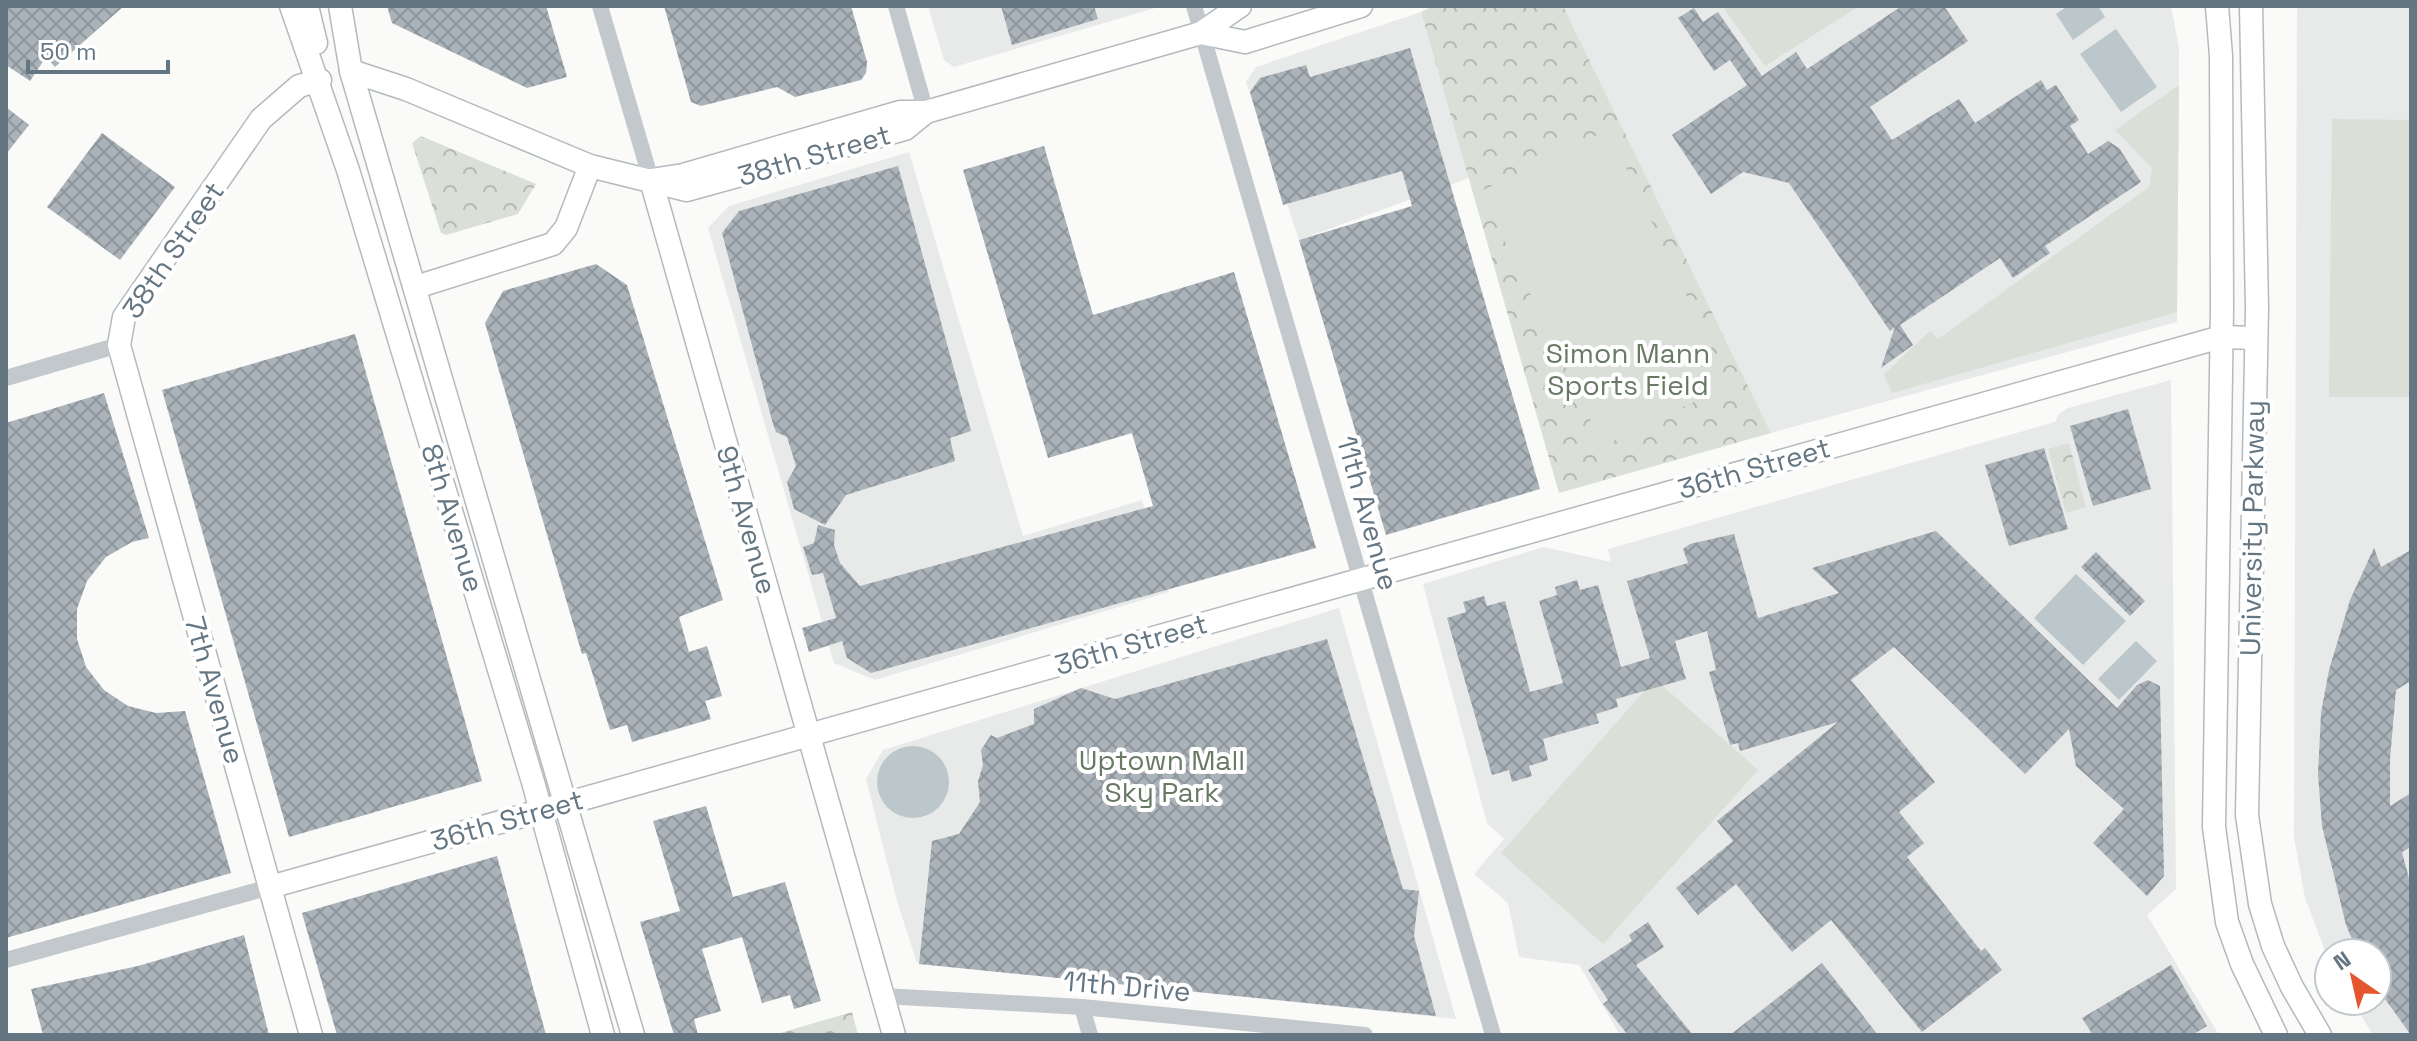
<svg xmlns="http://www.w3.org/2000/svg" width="2417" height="1041" font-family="'Space Grotesk',sans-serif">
<defs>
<pattern id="park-crowns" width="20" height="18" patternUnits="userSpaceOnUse" patternTransform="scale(2)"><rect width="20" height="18" fill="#dadfd7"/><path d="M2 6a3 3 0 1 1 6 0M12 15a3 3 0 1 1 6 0" fill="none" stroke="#b4b9b4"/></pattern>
<pattern id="building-cross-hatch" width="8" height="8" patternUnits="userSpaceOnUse" patternTransform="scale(2)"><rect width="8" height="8" fill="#aab3b9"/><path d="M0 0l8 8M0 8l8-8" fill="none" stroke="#8e969c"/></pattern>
</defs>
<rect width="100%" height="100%" fill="#fafaf8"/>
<!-- built -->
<g fill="#e8e9e9">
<polygon points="928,6 1162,6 954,67 944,60"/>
<polygon points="1563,6 2171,6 2179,48 2177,322 1771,433"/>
<polygon points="2297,6 2411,6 2411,1035 2373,1035 2352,1001 2377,1001 2377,953 2329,953 2329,961 2305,898 2294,837"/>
<polygon points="1421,12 1469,178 1299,240 1246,82 1256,67"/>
<polygon points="909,152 1023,536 1142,500 1169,592 875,680 834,663 708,228 729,206"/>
<polygon points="2171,380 2176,889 2147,915 2219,1035 1620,1035 1579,965 1519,957 1508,903 1474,874 1504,839 1487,823 1423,584 1544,547 1611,562 1608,549 2055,422 2059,414 2068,408"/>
<polygon points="1339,608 1456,1019 917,963 897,901 866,779 883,750"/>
</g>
<!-- park -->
<g fill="url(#park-crowns)">
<polygon points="1434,6 1563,6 1771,433 1559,493 1421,12"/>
<polygon points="421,136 536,184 518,214 446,235 441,233 412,143"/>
<polygon points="2069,443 2086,507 2066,513 2048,449"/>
<polygon points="852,1012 858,1035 773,1035"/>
</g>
<!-- garden -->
<g fill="#dadfd7">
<polygon points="1722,6 1859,6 1765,66"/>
<polygon points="2179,85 2177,312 1892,393 1884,374 1930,331 1938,339 2149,187 2152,168 2115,130"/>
<polygon points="2332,119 2411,120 2411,397 2329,397"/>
<polygon points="1608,130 1729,385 1603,446 1481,191"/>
<polygon points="1655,679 1758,770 1603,944 1501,853"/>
</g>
<!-- water -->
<g fill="#bbc7cb">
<polygon points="2068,6 2098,6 2105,17 2073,40 2056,14"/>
<polygon points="2116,29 2157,87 2121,112 2080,54"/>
<polygon points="2076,574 2126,621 2083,665 2034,618"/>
<polygon points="2136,641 2157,661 2119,700 2098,679"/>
<circle cx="913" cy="782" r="36"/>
</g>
<!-- building -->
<g fill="url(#building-cross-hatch)">
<polygon points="6,6 124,6 55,67 46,57 30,81 6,65"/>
<polygon points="387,6 546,6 567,77 527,88 392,23"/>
<polygon points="664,6 851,6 867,62 866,73 861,80 795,97 777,87 701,106 691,102"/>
<polygon points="1001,6 1094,6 1098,19 1012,45"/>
<polygon points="1902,6 1944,6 1968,41 1870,107 1892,140 1959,99 1975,123 2041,80 2047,90 2056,85 2079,120 2070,126 2088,154 2108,141 2119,148 2141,182 2045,246 2050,253 2013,278 2000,258 1900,325 1913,345 1881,368 1895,327 1890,331 1789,183 1743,172 1711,194 1672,135 1747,85 1730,60 1714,71 1678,18 1694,8 1703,22 1718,12 1762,76 1796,52 1807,69"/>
<polygon points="1410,48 1540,489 1386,535 1299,240 1412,206 1402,171 1283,205 1250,92 1260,78 1306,65 1310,77"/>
<polygon points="6,107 29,125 6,154"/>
<polygon points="102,133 175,187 120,260 47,207"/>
<polygon points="1044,146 1093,315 1234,272 1316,548 871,673 847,658 842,641 809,652 802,628 836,618 823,573 812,575 803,547 814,543 818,525 835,530 834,545 840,563 860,586 1153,506 1132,433 1048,458 963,170"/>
<polygon points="898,166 971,431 950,438 955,461 846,495 825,525 794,509 787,482 796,466 787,437 776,432 773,424 722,233 739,211"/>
<polygon points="596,264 627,285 723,600 679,617 689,652 707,646 722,696 705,701 711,719 632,742 627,725 610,730 586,653 582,654 485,323 503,291"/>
<polygon points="355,334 482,781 289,837 162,390"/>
<polygon points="104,393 149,538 132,542 106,557 87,581 77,609 77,639 86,667 104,690 128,706 156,713 185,711 231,873 6,938 6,423"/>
<polygon points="2128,409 2151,489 2093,506 2070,426"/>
<polygon points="2044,448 2068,529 2009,546 1985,465"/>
<polygon points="1936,531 2117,708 2137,685 2148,680 2160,686 2164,876 2147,896 2093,843 2124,809 2076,766 2069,729 2025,774 1894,647 1851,680 1935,782 1899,812 1924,843 1907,857 1981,951 1985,948 2002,970 1922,1032 1831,920 1792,952 1736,884 1698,915 1676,888 1733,841 1717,821 1838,722 1740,751 1738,743 1730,745 1709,672 1716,670 1707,631 1675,641 1686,679 1616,699 1618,707 1596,714 1599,723 1543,739 1548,760 1529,766 1532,776 1512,782 1509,770 1492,775 1447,618 1466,612 1463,602 1484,596 1487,606 1505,601 1530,692 1563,683 1539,601 1557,595 1555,587 1577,580 1580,590 1598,585 1621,667 1650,658 1627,581 1688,563 1683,549 1690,544 1734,534 1758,618 1839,593 1812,568"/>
<polygon points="2374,548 2381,567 2411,550 2411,681 2396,690 2390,759 2390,806 2411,793 2411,847 2402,852 2411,886 2411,1035 2377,988 2377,953 2358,953 2346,925 2322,826 2318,774 2321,713 2329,670 2350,600"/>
<polygon points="2096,552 2145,601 2130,616 2081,567"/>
<polygon points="1327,639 1403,889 1419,891 1414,936 1436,1016 919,964 932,841 959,834 980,802 978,781 983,765 981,750 991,735 997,738 1034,724 1034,709 1081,688 1115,699"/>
<polygon points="706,806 733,897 785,882 821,1001 794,1009 790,995 762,1003 742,937 702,949 721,1011 694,1019 698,1035 674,1035 640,922 680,911 653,821"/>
<polygon points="497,856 546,1035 337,1035 302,913"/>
<polygon points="1648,922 1664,947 1636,965 1693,1035 1628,1035 1603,1004 1608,1000 1588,970 1632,941 1629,935"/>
<polygon points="244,935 269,1035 43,1035 31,989 138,966"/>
<polygon points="1822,963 1878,1035 1730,1035"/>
<polygon points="2171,965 2207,1026 2192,1035 2093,1035 2082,1018"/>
</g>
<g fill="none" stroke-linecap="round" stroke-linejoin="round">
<!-- secondary casing -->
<g stroke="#b3babf" stroke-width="25">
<g id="secondary">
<polyline points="291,6 348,170 533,782 603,1035"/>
<polyline points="307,6 316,43"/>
<polyline points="340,6 351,71 633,1035"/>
<polyline points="2217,6 2221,56 2222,308 2214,827 2227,922 2242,964 2276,1035"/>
<polyline points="2251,6 2257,308 2247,815 2260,904 2273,946 2292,987 2320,1035"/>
<polyline points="1201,33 1245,42 1361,6"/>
<polyline points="351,71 406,89 590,166 687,190 905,129 926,112"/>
<polyline points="651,180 894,1035"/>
<polyline points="651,180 683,175 900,112 926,112 1201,33 1240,6"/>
<polyline points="416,287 553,244 566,228 590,166"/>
<polyline points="270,887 2221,337 2256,338"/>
<polyline points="311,1035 119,345 124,317 261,119 299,86 320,80"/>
</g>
</g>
<!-- street -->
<g stroke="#c3c8cc" stroke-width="16">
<polyline points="600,6 651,180"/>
<polyline points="896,6 926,112"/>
<polyline points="1194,6 1493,1035"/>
<polyline points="6,378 119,345"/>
<polyline points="6,960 270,887"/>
<polyline points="883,996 1082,1007 1365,1035"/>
<polyline points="1082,1007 1090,1035"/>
</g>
<!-- secondary -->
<use href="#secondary" stroke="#fff" stroke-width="22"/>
</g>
<g text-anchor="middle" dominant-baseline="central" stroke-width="8" stroke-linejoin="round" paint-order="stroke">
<!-- street labels -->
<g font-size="28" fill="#657683" stroke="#fff">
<text transform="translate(814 155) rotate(-16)">38th Street</text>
<text transform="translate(173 250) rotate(-56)">38th Street</text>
<text transform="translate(1754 468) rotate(-16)">36th Street</text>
<text transform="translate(1368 513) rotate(74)">11th Avenue</text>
<text transform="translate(453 518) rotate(73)">8th Avenue</text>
<text transform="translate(747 520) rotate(74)">9th Avenue</text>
<text transform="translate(2252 528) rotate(-89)">University Parkway</text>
<text transform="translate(1131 644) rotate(-16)">36th Street</text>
<text transform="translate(215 690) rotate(74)">7th Avenue</text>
<text transform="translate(507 820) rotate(-16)">36th Street</text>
<text transform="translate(1127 986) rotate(5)">11th Drive</text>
</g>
<!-- park labels -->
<g font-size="28" fill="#687a64" stroke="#fff">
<text x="1628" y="353">Simon Mann<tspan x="1628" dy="32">Sports Field</tspan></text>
<text x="1162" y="760">Uptown Mall<tspan x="1162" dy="32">Sky Park</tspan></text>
</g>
</g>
<!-- border -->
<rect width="2417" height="1041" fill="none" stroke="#657683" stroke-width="16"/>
<!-- north arrow -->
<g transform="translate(2353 977) rotate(326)"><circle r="38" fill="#ffffff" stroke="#c1c8cd" stroke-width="2"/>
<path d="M0-6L14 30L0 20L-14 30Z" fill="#e4572e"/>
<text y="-12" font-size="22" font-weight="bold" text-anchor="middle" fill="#657683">N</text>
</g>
<!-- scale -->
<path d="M28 60v12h140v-12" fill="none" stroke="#657683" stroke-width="4"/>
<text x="40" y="60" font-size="24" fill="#657683" stroke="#ffffff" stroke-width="6" paint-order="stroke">50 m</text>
</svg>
